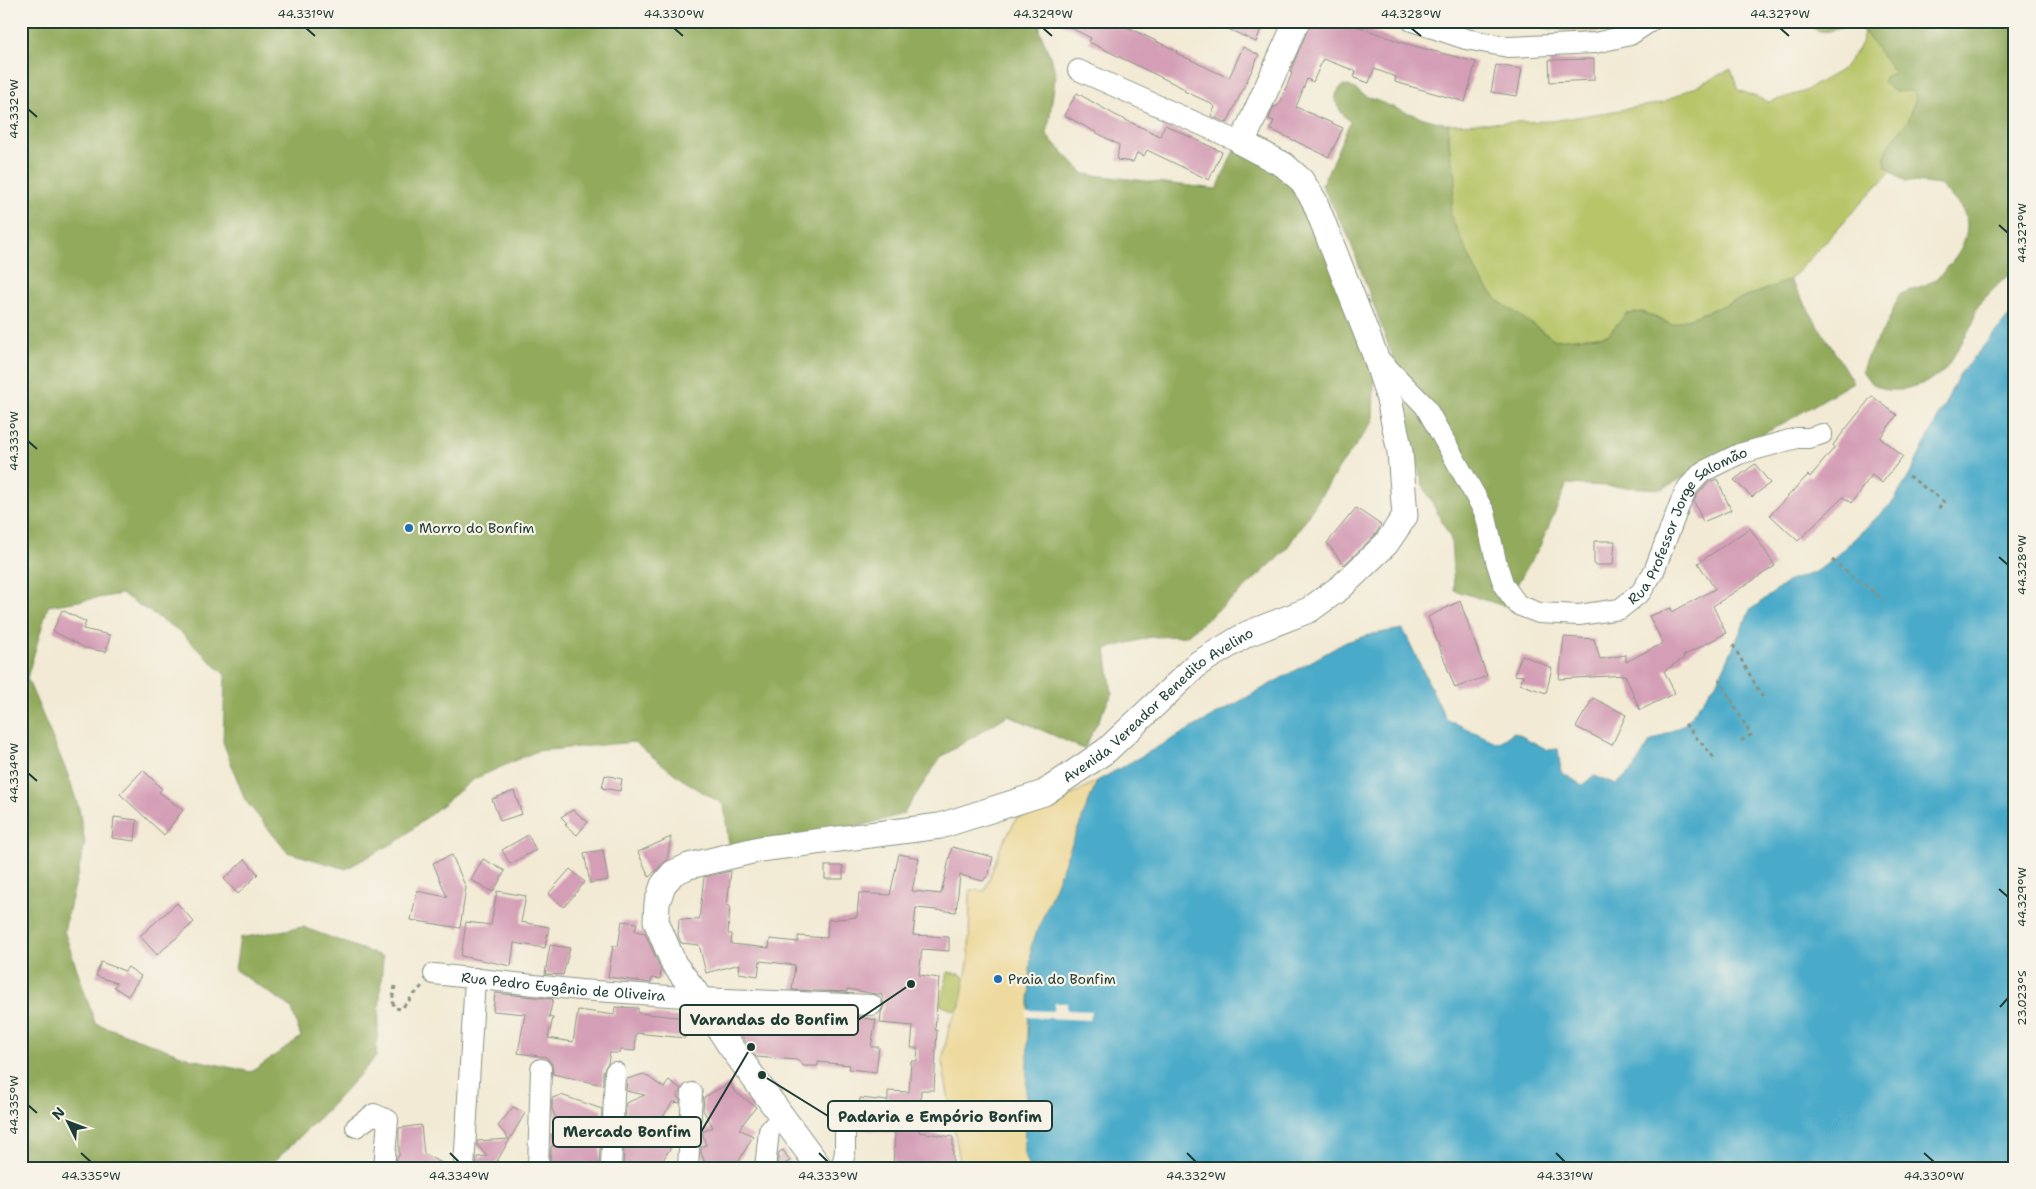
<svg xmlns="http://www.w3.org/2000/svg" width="2036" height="1189" font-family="'Shantell Sans',sans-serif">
<rect width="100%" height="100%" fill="#f7f3e8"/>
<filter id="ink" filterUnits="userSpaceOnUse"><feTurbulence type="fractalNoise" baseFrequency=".02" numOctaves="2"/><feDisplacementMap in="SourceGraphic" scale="10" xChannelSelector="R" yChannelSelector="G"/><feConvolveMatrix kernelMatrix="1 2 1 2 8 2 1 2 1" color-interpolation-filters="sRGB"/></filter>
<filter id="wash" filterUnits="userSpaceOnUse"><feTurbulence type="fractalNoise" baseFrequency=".0096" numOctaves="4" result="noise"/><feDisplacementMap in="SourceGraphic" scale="20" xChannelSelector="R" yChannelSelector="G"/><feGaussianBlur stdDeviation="1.12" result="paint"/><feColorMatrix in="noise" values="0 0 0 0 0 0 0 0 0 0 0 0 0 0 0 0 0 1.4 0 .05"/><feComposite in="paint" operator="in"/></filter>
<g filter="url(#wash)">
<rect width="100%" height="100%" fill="#f2ead4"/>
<!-- green -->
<g fill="#b8c567" stroke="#6c814e">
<path d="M1865,22l57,39 -14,91 -118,128 -118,45 -28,-13c-22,2 -22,7 -36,23l-53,5 -58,-40 -18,-23 -29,-62 6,-38 -6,-23 -2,-30 104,-3 110,-18 69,-34 7,21 31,12 34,-10 40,-23 19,-26z"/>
<path d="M948,972l12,2 4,3c1,12 0,26 -9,34l-15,-6z"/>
</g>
<!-- forest -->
<g fill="#92aa5c" stroke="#587448">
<polygon points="21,21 1040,21 1040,31 1056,72 1047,136 1084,174 1217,189 1238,141 1284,165 1375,355 1373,422 1341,465 1285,551 1245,588 1186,636 1151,637 1106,649 1112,694 1084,749 1008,715 941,757 903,814 731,862 724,805 680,778 634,742 537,751 474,779 399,840 346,869 287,852 245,800 223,742 225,675 178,630 122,594 48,606 27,678 68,775 79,809 85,843 64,931 95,1023 192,1059 251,1072 301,1037 291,1007 235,970 240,938 303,927 383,957 376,1057 327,1110 274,1162 271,1168 21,1168"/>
<path d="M1805,21h210v247l-34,34 -5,7 -3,15 -21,35 -8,12 -19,12 -24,7h-14l-16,-7 -9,-12 4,-12 21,-35 12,-29c11,-6 25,-8 35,-15 16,-12 38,-40 32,-62 -3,-12 -18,-24 -26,-33l-34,-4 -8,-4 -12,-11 -2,-8 5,-13 20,-26 7,-22 -6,-6 -15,1 -12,-10 3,-6 9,-3 -30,-40c-20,-21 -37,15 -60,-12z"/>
<path d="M1343,85c11,1 17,9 27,13 25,10 51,21 78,26l2,30 6,23 -6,38 29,62 18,23 58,40 53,-5 18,-21 15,-2 31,13 118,-45 63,102 -64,38 -127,69 -95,-5 -27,62 -36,60 -50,-16 -3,-51 -29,-56 -31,-131 -42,-114 -27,-53 28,-63c-11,-12 -22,-23 -7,-37z"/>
</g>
<!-- sand -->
<g fill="#eeda9e" stroke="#868c69">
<polygon points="1506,21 1627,21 1605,30 1582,34"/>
<polygon points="1097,781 1031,947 1024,1154 1029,1168 961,1168 942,1061 950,1023 960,1006 969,959 970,890 985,891 1001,846 1017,818 1043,811"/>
</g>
<!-- water -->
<polygon fill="#4aaac9" stroke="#34747e" points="2015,309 2015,1168 1029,1168 1024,1154 1031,947 1097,781 1346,642 1373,634 1403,629 1446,719 1498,743 1514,732 1548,750 1558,749 1561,772 1582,785 1594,776 1617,784 1634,768 1650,742 1685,724 1719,679 1750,610 1789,581 1816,572 1832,560 1893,502 1909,476 1959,375"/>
<!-- pier -->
<polygon fill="#f2ead4" points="1055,1003 1067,1003 1067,1010 1092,1011 1090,1020 1026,1017 1027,1010 1054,1011"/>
<g id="blocks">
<!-- building -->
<g fill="#d49eb6">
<polygon points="1057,21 1114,21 1177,51 1176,53 1229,78 1243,47 1259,55 1227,123 1211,116 1215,107 1208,102 1184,91 1185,89 1089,42 1091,38"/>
<polygon points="1211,21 1281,21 1278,28 1264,21 1256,42"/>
<polygon points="1311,21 1343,21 1406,44 1476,62 1465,102 1395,82 1396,77 1374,69 1369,83 1354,78 1356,71 1323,59 1313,82 1307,79 1296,107 1343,128 1329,157 1270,129 1274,121 1269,119 1274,106 1276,107 1280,103 1292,73 1290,72"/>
<polygon points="1594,59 1594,80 1550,82 1549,60"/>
<polygon points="1496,65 1522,69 1517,96 1491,92"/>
<polygon points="1077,93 1115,115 1160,136 1165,125 1222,152 1209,180 1147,150 1144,156 1137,153 1133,162 1117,160 1119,145 1064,115"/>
<polygon points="1872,396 1897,415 1880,438 1903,456 1882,483 1872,475 1851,503 1843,497 1798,541 1770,515 1808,475 1810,477 1835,447 1833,445"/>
<polygon points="1755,464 1770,483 1752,497 1734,480"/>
<polygon points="1717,479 1731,510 1703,522 1694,501 1698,494 1709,482"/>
<polygon points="1356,508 1381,525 1375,535 1344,565 1327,543"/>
<polygon points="1750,528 1775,566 1713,606 1726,633 1683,656 1684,658 1664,671 1675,693 1640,710 1625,675 1559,679 1564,637 1594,639 1600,659 1626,655 1626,662 1663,643 1649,616 1671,608 1672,612 1715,589 1698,563"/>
<polygon points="1594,541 1615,541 1613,565 1594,565"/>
<polygon points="1460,601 1487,676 1455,688 1428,617"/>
<polygon points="62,610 86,622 83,629 110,635 106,652 85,648 53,631"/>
<polygon points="1522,655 1552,668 1546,693 1520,684 1523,676 1514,675"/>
<polygon points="1593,698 1626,715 1612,745 1576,727"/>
<polygon points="143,770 162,789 159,792 183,810 164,835 120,794"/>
<polygon points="605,775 622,779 620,791 602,788"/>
<polygon points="514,791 522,814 500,821 492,799"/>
<polygon points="573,810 588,822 577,835 565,825 567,823 561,817"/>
<polygon points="114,817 137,820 135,841 112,838"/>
<polygon points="528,835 536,850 510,864 502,850"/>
<polygon points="671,837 667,860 649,877 638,852"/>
<polygon points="952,847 993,857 989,874 983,881 960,875 956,912 916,908 913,935 949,937 949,951 922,949 919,975 939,978 935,1030 937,1030 934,1090 921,1090 919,1132 953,1137 953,1168 893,1168 895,1133 858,1129 857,1122 860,1098 888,1101 888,1091 909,1092 911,1061 917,1061 918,1048 911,1048 913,1026 880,1023 881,1013 884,1006 882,995 847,989 847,992 792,990 795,965 760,961 758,976 739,973 740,964 706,973 699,945 681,943 678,935 679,919 699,920 704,877 731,871 727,906 730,906 728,934 732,934 731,944 769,948 770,939 798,942 798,936 827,938 828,920 857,917 859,893 890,895 899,854 919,858 912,891 941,894"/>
<polygon points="603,850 608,880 590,883 584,853"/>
<polygon points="452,855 466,888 460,928 411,920 417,891 447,897 433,863"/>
<polygon points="245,859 258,874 238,894 224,879"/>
<polygon points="483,859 505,871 493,892 471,880"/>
<rect x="825" y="866" width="18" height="13"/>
<polygon points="570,869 585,882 564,907 548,894"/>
<polygon points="497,891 526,896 521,922 549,927 545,948 514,943 511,966 461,956 466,922 491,925"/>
<polygon points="177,903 194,922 157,955 140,936"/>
<polygon points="622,921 637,923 635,931 645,933 661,970 660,979 652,978 651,983 608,977 613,945 618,947"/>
<polygon points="550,945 570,948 563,975 545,974"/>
<polygon points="101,962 125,971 128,967 141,976 128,996 114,987 117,983 96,976"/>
<polygon points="495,993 553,999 549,1017 553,1018 548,1038 573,1042 578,1010 614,1015 615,1007 638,1008 638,1013 687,1018 685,1038 636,1033 635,1051 621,1050 620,1053 610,1053 608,1063 603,1071 603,1085 553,1074 552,1064 546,1057 518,1053 525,1014 493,1011"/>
<polygon points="854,1016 876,1020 871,1047 879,1047 876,1072 849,1069 850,1065 818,1062 818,1066 804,1066 797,1060 756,1057 737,1029 745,1024 767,1025 767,1023 852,1029"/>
<polygon points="644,1074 664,1088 669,1080 681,1089 677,1097 680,1099 680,1103 673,1102 660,1121 678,1131 678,1136 658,1168 623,1168 626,1103 645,1095 626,1091 627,1079"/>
<polygon points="730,1083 734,1091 756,1107 739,1129 753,1136 735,1168 707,1168 701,1153 701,1147 706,1145 702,1132 713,1127 703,1110 704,1097"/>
<polygon points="561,1095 602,1109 599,1168 554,1168 550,1159 551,1147 554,1145 551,1134 558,1131 562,1133 552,1109 552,1098"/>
<polygon points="513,1107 525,1113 493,1168 476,1168 477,1157 487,1156 477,1145 477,1141 509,1139 498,1126"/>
<polygon points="421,1125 424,1154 451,1168 396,1168 397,1157 399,1156 399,1128"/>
<polygon points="783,1150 790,1161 777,1168 779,1152"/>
</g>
</g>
</g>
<g filter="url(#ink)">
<use href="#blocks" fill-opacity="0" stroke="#889484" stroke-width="1"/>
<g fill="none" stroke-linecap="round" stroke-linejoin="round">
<!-- minor casing -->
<g stroke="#889484" stroke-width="22">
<g id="minor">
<polyline points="1412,21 1466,39 1508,47 1595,43 1630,35 1651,21"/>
<polyline points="1078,70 1242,143"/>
<path id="s1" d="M1376,356l49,50 60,107 11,48 8,25 14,19 21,8 40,2 41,-6 21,-17 13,-21 27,-70 7,-14 14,-15 37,-18 58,-16h12l13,-4"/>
<path id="s2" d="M434,974l146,16 119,8 173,7"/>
<polyline points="356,1127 374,1114 388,1120 384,1168"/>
<polyline points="464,1168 475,978"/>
<polyline points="538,1168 541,1069"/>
<polyline points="611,1168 615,1072"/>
<polyline points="688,1168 692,1093"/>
<polyline points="765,1168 769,1131 782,1116"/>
<polyline points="841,1168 845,1153 845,1114"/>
</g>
</g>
<!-- major casing -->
<g stroke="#889484" stroke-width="27">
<g id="major">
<path id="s3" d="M820,1168l-91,-124 -35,-54 -20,-26 -18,-43 1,-18 6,-18 10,-12 16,-7 71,-17 180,-23 104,-33 63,-43 92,-87 48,-29 62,-24 32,-23 45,-43 19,-28 -5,-64 -11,-53 -14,-44 -61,-155 -13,-20 -17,-15 -42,-22 55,-122"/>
</g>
</g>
<!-- path -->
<g stroke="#889484" stroke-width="3" stroke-dasharray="4 4" stroke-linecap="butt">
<polyline points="1909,476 1944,502 1937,510"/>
<polyline points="1832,560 1884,600"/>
<polyline points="1733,645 1763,698"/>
<polyline points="1719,679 1751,735 1739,742"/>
<polyline points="1685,724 1715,759"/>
<polyline points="395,986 392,1001 395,1008 401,1009 423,985"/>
</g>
<!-- minor -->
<use href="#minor" stroke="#fff" stroke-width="20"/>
<!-- major -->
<use href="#major" stroke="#fff" stroke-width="25"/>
</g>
</g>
<!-- ticks -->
<path fill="none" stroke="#1f3d34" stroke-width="2" d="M306,28l9,8M674,28l9,8M1043,28l9,8M1411,28l10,8M1780,28l9,8M28,109l9,8M1999,225l9,8M28,441l9,8M1999,557l9,8M28,773l9,8M1999,889l9,8M2000,1007l8,-9M28,1105l9,8M81,1153l10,9M450,1153l9,9M819,1153l9,9M1187,1153l9,9M1556,1153l9,9M1924,1153l10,9"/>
<!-- markers -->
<g fill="#1f6fb2" stroke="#f7f3e8" stroke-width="2">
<circle cx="409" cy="528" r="5"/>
<circle cx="998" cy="979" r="5"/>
</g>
<g text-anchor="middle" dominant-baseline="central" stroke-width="4.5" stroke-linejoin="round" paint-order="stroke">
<!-- poi labels -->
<g font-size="14" fill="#1f3d34" stroke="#f7f3e8" text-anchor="start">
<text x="419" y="528">Morro do Bonfim</text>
<text x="1008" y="979">Praia do Bonfim</text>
</g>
<!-- street labels -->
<g font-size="14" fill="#1f3d34" stroke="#f7f3e8">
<text stroke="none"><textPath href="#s1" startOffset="508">Rua Professor Jorge Salomão</textPath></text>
<text stroke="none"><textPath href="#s3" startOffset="876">Avenida Vereador Benedito Avelino</textPath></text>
<text stroke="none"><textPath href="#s2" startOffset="130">Rua Pedro Eugênio de Oliveira</textPath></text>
</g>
</g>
<!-- callouts -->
<path fill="none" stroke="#1f3d34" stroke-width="2" d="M911 984L858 1020M762 1075L828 1116M751 1047L701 1132"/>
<g fill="#1f3d34" stroke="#f7f3e8" stroke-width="2">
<circle cx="911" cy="984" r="5"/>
<circle cx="762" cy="1075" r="5"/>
<circle cx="751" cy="1047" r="5"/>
</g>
<g fill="#f7f3e8" stroke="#1f3d34" stroke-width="2">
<rect x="680" y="1005" width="178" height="30" rx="5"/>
<rect x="828" y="1101" width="224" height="30" rx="5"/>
<rect x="553" y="1117" width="148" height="30" rx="5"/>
</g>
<g font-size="15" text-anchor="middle" font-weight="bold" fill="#1f3d34">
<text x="769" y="1025">Varandas do Bonfim</text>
<text x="940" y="1122">Padaria e Empório Bonfim</text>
<text x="627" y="1137">Mercado Bonfim</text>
</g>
<!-- margin -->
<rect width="2036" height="1189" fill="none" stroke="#f7f3e8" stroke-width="55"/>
<!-- north arrow -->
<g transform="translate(68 1122) rotate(312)" stroke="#f7f3e8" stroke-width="4" paint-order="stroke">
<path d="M0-4L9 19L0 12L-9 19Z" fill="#1f3d34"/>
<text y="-8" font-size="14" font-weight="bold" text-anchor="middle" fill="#1f3d34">N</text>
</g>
<rect x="28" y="28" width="1980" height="1134" fill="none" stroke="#1f3d34" stroke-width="2"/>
<g font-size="12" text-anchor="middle" fill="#1f3d34">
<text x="306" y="18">44.331°W</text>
<text x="674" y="18">44.330°W</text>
<text x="1043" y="18">44.329°W</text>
<text x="1411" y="18">44.328°W</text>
<text x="1780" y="18">44.327°W</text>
<text transform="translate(14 109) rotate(-90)" y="4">44.332°W</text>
<text transform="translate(2022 233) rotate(-90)" y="4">44.327°W</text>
<text transform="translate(14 441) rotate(-90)" y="4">44.333°W</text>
<text transform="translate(2022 565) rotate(-90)" y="4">44.328°W</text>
<text transform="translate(14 773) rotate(-90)" y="4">44.334°W</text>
<text transform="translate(2022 897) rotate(-90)" y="4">44.329°W</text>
<text transform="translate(2022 998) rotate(-90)" y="4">23.023°S</text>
<text transform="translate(14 1105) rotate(-90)" y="4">44.335°W</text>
<text x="91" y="1180">44.335°W</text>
<text x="459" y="1180">44.334°W</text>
<text x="828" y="1180">44.333°W</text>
<text x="1196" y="1180">44.332°W</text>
<text x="1565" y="1180">44.331°W</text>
<text x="1934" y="1180">44.330°W</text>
</g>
</svg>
